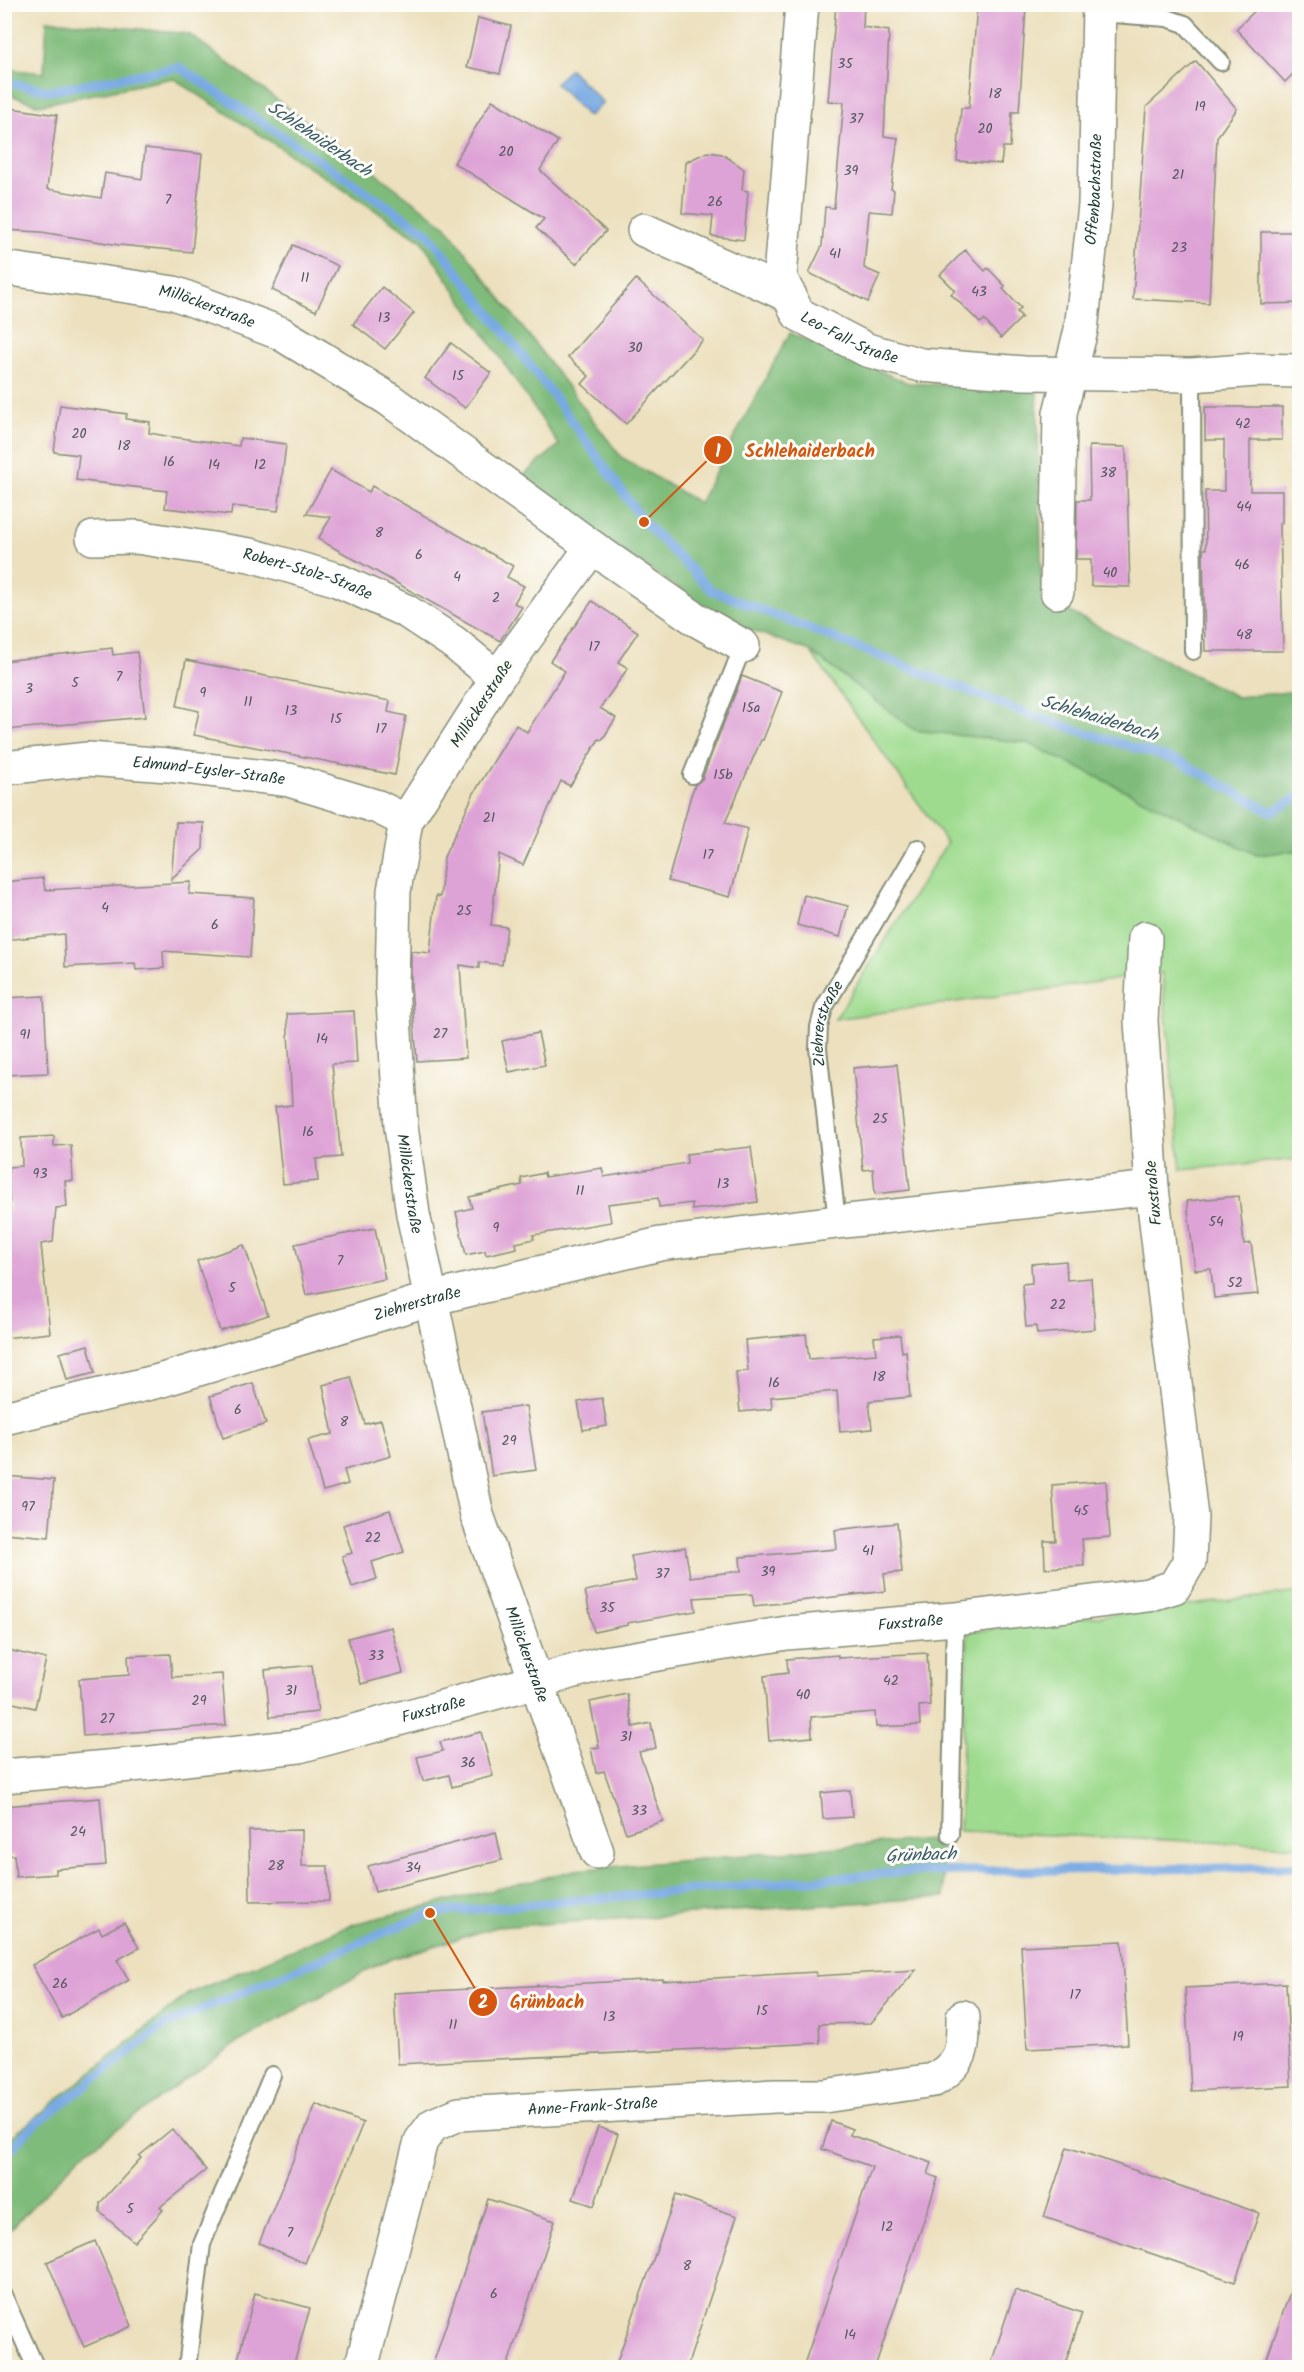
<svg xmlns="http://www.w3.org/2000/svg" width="1304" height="2372" font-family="Kalam,sans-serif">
<rect width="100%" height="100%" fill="#fdfcf7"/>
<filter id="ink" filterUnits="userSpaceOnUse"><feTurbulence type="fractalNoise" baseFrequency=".0167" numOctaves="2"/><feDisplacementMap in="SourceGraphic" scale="12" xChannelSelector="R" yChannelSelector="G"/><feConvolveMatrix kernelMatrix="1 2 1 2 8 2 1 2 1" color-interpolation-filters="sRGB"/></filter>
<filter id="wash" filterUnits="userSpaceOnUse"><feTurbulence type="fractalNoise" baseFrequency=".008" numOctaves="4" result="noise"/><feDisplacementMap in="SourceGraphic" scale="24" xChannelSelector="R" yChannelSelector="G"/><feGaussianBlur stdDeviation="1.35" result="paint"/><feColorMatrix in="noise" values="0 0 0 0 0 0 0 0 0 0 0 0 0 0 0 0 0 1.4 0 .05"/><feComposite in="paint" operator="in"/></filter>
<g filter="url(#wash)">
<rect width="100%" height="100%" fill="#ece0be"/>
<!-- green -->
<g fill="#9fdb8f" stroke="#5f8c62" stroke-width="1.5">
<polygon points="810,651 915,730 1028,743 1257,855 1299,850 1299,1159 1181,1170 1162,973 835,1019 947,843"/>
<polygon points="1299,1592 1299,1846 959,1831 968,1632"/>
</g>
<!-- forest -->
<g fill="#7fbb7a" stroke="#4f7c57" stroke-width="1.5">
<polygon points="47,20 189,34 445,225 621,457 699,503 790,333 908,383 1037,390 1042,598 1237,697 1299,691 1299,850 1257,855 1028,743 915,730 810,651 728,622 518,480 559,445 421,240 173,78 39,105 5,93 5,69 44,73"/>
<polygon points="941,1838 944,1897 496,1927 382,1962 235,2044 80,2156 5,2235 5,2142 188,1994 353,1924 575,1870"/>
</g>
<!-- water -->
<polygon fill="#78a9e3" stroke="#4c738c" stroke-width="1.5" points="570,69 603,103 588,117 555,83"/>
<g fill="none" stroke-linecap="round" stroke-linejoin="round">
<!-- stream -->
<g stroke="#78a9e3" stroke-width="9">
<polyline points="4,81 49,91 179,67 428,233 555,398 644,522 711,590 1038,718 1181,762 1271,812 1300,796"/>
<polyline points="4,2157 29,2129 165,2025 430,1913 903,1872 1300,1867"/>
</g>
</g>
<g id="blocks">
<!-- building -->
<g fill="#dea3d6">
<polygon points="836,4 864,4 863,27 889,31 884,136 898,138 891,189 894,190 892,213 869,211 864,268 880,275 868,302 809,273 822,246 825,207 834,208 844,102 828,101"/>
<polygon points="977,4 1019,4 1026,7 1019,112 1012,112 1010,147 1003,147 1001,164 957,161 961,108 969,108"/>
<polygon points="1262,4 1299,4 1299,68 1285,82 1236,29"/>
<polygon points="478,18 511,26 500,74 467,67"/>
<polygon points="1196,61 1237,109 1217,137 1209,303 1133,299 1146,107"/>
<polygon points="492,100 558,141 540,170 606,231 576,264 536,228 544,219 454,163"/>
<polygon points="4,107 57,115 47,189 101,198 105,173 142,179 145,148 202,154 192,252 119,245 41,232 4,230"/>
<polygon points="707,152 722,154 744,169 742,190 748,191 744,240 711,236 713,216 682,213 686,162"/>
<polygon points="1261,232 1299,232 1299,303 1261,304"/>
<polygon points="293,245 338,266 316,311 272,290"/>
<polygon points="965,250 985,271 988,268 1005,286 1003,289 1021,308 1017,312 1022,317 1001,338 984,320 980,323 951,294 955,290 940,275"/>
<polygon points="636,279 703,340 626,424 582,384 589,376 568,357"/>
<polygon points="382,287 414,313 385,349 353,324"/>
<polygon points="451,343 491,373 465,408 425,378"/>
<polygon points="60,405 127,414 126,419 150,422 149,433 166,436 239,446 240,438 286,444 278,511 232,506 231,515 165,508 167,491 76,480 79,455 54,452"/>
<polygon points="1205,407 1282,407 1282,440 1250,440 1250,491 1282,491 1282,523 1280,523 1283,651 1205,651 1203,549 1206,549 1205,491 1224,491 1224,440 1205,440"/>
<polygon points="1089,446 1126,447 1130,587 1091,586 1091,559 1076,559 1077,500 1090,500"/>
<polygon points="331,470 369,492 372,486 513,566 507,577 524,586 514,603 522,607 500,641 318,539 331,517 306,514"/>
<polygon points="592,601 638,632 618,662 628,668 600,708 616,718 602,740 599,739 570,786 561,781 523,865 499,854 491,925 507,927 502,965 479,962 479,968 460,965 466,1058 417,1061 411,986 411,951 430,953 436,896 440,897 444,857 474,793 516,725 527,732 565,671 550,661"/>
<polygon points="112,648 113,655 137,652 145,717 4,730 4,661"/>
<polygon points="186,660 390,701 388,712 406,716 395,775 194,735 199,711 177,706"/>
<polygon points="742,676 782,692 763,740 761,740 725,823 748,829 730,897 668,881 691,795 695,785 702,779"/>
<polygon points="176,822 204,823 203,849 171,879"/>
<polygon points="43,878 45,890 191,882 189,894 254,898 250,957 163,951 164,968 136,970 135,963 65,967 64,934 4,940 4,882"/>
<polygon points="804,895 848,906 840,937 797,925"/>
<polygon points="44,996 48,1073 4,1075 4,998"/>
<polygon points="354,1011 357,1063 332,1064 341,1157 316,1159 318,1181 283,1184 275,1107 292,1105 287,1014"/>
<polygon points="538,1033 545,1065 509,1072 502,1041"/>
<polygon points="897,1064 910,1190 875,1194 873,1169 863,1170 853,1068"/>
<polygon points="54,1136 54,1146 71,1145 73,1181 65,1181 67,1207 56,1208 53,1242 41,1244 50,1333 4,1338 4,1210 10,1211 8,1167 22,1166 21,1138"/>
<polygon points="751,1147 758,1202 692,1210 692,1203 659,1207 658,1198 608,1204 611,1222 533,1235 534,1239 516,1243 517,1248 486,1255 485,1251 466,1255 456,1212 472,1208 469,1197 522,1185 521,1178 544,1173 545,1177 602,1168 604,1177 687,1163 686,1154"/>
<polygon points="1239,1196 1244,1244 1251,1243 1258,1294 1214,1298 1211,1269 1195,1270 1187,1201"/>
<polygon points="375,1228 385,1279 306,1295 295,1244"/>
<polygon points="244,1245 268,1315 220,1331 197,1261"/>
<polygon points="1066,1261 1067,1280 1091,1278 1095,1329 1037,1334 1036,1326 1026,1327 1022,1284 1032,1283 1031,1264"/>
<polygon points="806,1334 809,1359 876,1354 874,1337 900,1335 902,1352 906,1351 910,1397 869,1401 872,1429 840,1432 837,1391 771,1397 772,1409 740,1412 736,1372 748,1371 745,1340"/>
<polygon points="88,1345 95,1373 67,1380 60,1353"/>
<polygon points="351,1377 365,1424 381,1420 391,1456 344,1470 348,1484 323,1491 308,1440 333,1434 323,1385"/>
<polygon points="253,1383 266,1424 223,1438 210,1396"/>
<polygon points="602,1398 607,1426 583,1430 578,1402"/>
<polygon points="526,1406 536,1470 492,1476 482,1412"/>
<polygon points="4,1476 54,1480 49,1537 4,1533"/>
<polygon points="1106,1481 1110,1537 1082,1539 1084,1566 1045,1568 1044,1541 1056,1541 1052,1485"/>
<polygon points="390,1510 404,1552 372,1562 377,1579 352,1587 342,1556 352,1553 343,1525"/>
<polygon points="897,1523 902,1572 884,1574 886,1591 754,1606 752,1594 694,1598 696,1611 627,1623 628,1625 594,1632 585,1591 636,1581 631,1556 685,1547 690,1577 741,1571 740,1557 837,1549 835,1530"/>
<polygon points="391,1627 403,1673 361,1684 348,1638"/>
<polygon points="4,1649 46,1659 35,1708 4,1701"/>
<polygon points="927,1653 930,1705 919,1706 920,1725 876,1727 875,1712 811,1717 812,1737 769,1741 764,1676 788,1673 787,1659 838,1655 838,1658"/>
<polygon points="170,1654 172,1677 222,1674 226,1725 83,1736 79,1679 129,1675 128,1656"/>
<polygon points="312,1665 318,1712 270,1717 265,1670"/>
<polygon points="627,1694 633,1727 651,1723 656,1748 639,1752 663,1821 626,1833 604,1771 596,1773 591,1748 599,1747 590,1702"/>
<polygon points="481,1732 493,1776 452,1787 449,1775 423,1781 417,1757 443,1751 440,1742"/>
<polygon points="850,1790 852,1817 823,1819 821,1793"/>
<polygon points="100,1798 106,1865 56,1869 56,1874 16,1877 14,1855 4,1856 4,1806"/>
<polygon points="302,1830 302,1866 328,1866 329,1901 250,1902 249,1831"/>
<polygon points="496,1832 502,1860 375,1892 368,1866"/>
<polygon points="124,1922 139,1948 117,1960 129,1980 62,2018 32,1965 99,1928 102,1934"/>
<polygon points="1122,1941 1128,2044 1027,2049 1021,1946"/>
<polygon points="916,1970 871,2023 819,2024 820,2043 398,2064 394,1993 663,1979 663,1981 816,1972 816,1976"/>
<polygon points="1286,1983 1291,2086 1191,2091 1185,1988"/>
<polygon points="316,2104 363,2123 305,2263 259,2243"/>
<polygon points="831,2121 852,2129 850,2135 932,2163 928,2174 938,2178 875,2367 803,2367 872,2167 822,2149"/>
<polygon points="598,2127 618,2134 594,2206 573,2199"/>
<polygon points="172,2129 206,2170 160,2207 163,2210 134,2242 100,2212 100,2203 141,2158 139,2156"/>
<polygon points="1067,2147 1259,2213 1235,2282 1044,2217"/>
<polygon points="676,2195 737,2216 687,2367 615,2367"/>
<polygon points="488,2199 555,2221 507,2367 432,2367"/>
<polygon points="95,2241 132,2326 84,2347 47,2262"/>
<polygon points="1296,2275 1299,2275 1299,2367 1264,2367"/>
<polygon points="1015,2290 1082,2313 1064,2367 990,2367"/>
<polygon points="255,2293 310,2308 293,2367 236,2367"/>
</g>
</g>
</g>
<g filter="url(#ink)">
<use href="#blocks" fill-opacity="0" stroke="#868e79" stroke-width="1.5"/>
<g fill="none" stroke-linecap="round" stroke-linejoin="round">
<!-- service casing -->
<g stroke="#868e79" stroke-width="20">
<g id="service">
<polyline points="1099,13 1167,18 1185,24 1221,62"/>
<polyline points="1192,375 1193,651"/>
<polyline points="692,775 743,646"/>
<path id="s1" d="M837,1222l-19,-174 1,-21 5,-19 94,-160"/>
<polyline points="950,1835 955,1619"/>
<polyline points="4,2297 36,2368"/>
<polyline points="187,2368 202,2244 272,2075"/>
</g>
</g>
<!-- minor casing -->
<g stroke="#868e79" stroke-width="36">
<g id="minor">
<path id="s2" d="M802,4l-22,273 18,37 69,36 54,15 103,8 168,2 64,-5 44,1"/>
<polyline points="644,230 790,296"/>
<path id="s3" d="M4,268l170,25 106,40 107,65 205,149 105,73 46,26"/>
<path id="s4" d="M93,538l44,-1 113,18 85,24 71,32 47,31 44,36"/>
<path id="s5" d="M592,547l-95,131 -91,143 -12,70 -2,95 9,140 12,88 64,301 120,337"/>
<path id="s6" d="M1057,592l3,-179 21,-83 14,-125 4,-201"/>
<path id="s7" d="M4,768l84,-9 80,6 121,15 89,27 28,14"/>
<path id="s8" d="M4,1418l155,-37 271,-82 230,-55 177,-22 315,-34"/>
<path id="s9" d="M4,1776l138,-12 157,-18 305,-83 183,-30 168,-14 193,-24 26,-8 15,-25 2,-45 -39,-329 -11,-167 4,-83"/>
<path id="s10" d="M361,2368l60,-227 12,-16 26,-11 316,-18h49l110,-16c30,-19 29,-30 29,-63"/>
</g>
</g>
<!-- service -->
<use href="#service" stroke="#fff" stroke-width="16"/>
<!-- minor -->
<use href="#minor" stroke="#fff" stroke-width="33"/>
</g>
</g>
<g text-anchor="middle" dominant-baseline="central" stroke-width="6" stroke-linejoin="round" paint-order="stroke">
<!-- number labels -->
<g font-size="14" fill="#4f565c">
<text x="845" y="64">35</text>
<text x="995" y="94">18</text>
<text x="1200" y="107">19</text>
<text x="856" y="119">37</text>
<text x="985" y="129">20</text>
<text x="506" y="152">20</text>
<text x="851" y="171">39</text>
<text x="1178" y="175">21</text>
<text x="168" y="200">7</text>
<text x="715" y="202">26</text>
<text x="1179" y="248">23</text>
<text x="835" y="254">41</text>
<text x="305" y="278">11</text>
<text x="979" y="292">43</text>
<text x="384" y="318">13</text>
<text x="635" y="348">30</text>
<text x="458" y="376">15</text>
<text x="1243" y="424">42</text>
<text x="79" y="434">20</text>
<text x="124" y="446">18</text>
<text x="169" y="462">16</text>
<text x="214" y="465">14</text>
<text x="260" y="465">12</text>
<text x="1108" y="473">38</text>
<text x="1244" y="507">44</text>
<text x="379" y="533">8</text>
<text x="419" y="555">6</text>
<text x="1242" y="565">46</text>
<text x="1110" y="573">40</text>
<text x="457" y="577">4</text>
<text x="496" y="598">2</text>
<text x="1244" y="635">48</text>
<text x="594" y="647">17</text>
<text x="119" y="677">7</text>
<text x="75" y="683">5</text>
<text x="29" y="689">3</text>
<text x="203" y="693">9</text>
<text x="248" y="702">11</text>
<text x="751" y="708">15a</text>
<text x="291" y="711">13</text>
<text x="336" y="719">15</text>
<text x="381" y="729">17</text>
<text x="723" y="775">15b</text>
<text x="489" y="818">21</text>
<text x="708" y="855">17</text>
<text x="105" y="908">4</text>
<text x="464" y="911">25</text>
<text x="215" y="925">6</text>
<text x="440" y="1034">27</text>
<text x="25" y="1035">91</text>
<text x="322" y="1039">14</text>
<text x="880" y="1119">25</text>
<text x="308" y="1132">16</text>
<text x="40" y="1174">93</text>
<text x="723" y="1184">13</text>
<text x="580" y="1191">11</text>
<text x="1216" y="1222">54</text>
<text x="496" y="1228">9</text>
<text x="340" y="1261">7</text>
<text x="1235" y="1283">52</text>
<text x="232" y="1288">5</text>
<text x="1058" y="1305">22</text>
<text x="879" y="1377">18</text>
<text x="774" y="1383">16</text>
<text x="238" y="1410">6</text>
<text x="344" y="1422">8</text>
<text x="509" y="1441">29</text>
<text x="28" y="1507">97</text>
<text x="1081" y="1511">45</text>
<text x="373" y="1538">22</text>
<text x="868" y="1551">41</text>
<text x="768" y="1572">39</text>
<text x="662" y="1574">37</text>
<text x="607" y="1608">35</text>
<text x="376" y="1656">33</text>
<text x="891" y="1681">42</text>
<text x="291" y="1691">31</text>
<text x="803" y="1695">40</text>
<text x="199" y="1701">29</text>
<text x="107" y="1719">27</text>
<text x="626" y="1737">31</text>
<text x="468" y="1763">36</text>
<text x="639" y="1811">33</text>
<text x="78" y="1832">24</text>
<text x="276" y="1866">28</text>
<text x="413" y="1868">34</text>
<text x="60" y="1984">26</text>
<text x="1075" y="1995">17</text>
<text x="762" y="2011">15</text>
<text x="609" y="2017">13</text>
<text x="453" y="2025">11</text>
<text x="1238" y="2037">19</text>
<text x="130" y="2209">5</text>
<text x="887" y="2227">12</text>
<text x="290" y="2233">7</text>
<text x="687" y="2266">8</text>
<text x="494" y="2294">6</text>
<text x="850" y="2335">14</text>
</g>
<!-- street labels -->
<g font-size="16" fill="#1f3d34" stroke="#fdfcf7">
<text stroke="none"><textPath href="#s6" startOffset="406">Offenbachstraße</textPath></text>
<text stroke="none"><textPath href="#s3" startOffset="207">Millöckerstraße</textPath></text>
<text stroke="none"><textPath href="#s2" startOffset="372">Leo-Fall-Straße</textPath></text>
<text stroke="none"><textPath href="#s4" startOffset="219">Robert-Stolz-Straße</textPath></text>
<text transform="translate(482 704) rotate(-57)">Millöckerstraße</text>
<text stroke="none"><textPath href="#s7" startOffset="206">Edmund-Eysler-Straße</textPath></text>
<text stroke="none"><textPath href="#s1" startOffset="201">Ziehrerstraße</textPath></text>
<text stroke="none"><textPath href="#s5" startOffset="696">Millöckerstraße</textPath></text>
<text transform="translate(1154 1193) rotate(-95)">Fuxstraße</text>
<text stroke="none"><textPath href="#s8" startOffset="429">Ziehrerstraße</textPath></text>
<text stroke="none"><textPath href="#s9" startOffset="922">Fuxstraße</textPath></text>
<text stroke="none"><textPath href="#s5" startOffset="1182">Millöckerstraße</textPath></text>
<text stroke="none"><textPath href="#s9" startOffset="436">Fuxstraße</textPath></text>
<text stroke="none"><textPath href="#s10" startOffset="417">Anne-Frank-Straße</textPath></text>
</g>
<!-- water labels -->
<g font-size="18" font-style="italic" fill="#3a5d69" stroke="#fdfcf7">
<text transform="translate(319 140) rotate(34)">Schlehaiderbach</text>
<text transform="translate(1099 719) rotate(17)">Schlehaiderbach</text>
<text transform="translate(921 1856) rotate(-2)">Grünbach</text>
</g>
</g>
<!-- callouts -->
<path fill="none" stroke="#d45610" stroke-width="2" d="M644 522L718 450M430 1913L483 2002"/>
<g fill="#d45610" stroke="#fdfcf7" stroke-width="2">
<circle cx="644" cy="522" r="6"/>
<circle cx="430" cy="1913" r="6"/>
<circle cx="718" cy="450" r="15"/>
<circle cx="483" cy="2002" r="15"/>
</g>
<g font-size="18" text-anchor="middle" font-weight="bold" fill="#fff">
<text x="718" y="457">1</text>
<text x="483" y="2008">2</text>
</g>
<g font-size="18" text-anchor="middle" font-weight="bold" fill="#d45610" stroke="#fdfcf7" stroke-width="6" stroke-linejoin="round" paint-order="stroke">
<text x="810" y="457">Schlehaiderbach</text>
<text x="547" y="2008">Grünbach</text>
</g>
<!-- margin -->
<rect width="1304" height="2372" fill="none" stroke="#fdfcf7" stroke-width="24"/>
</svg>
